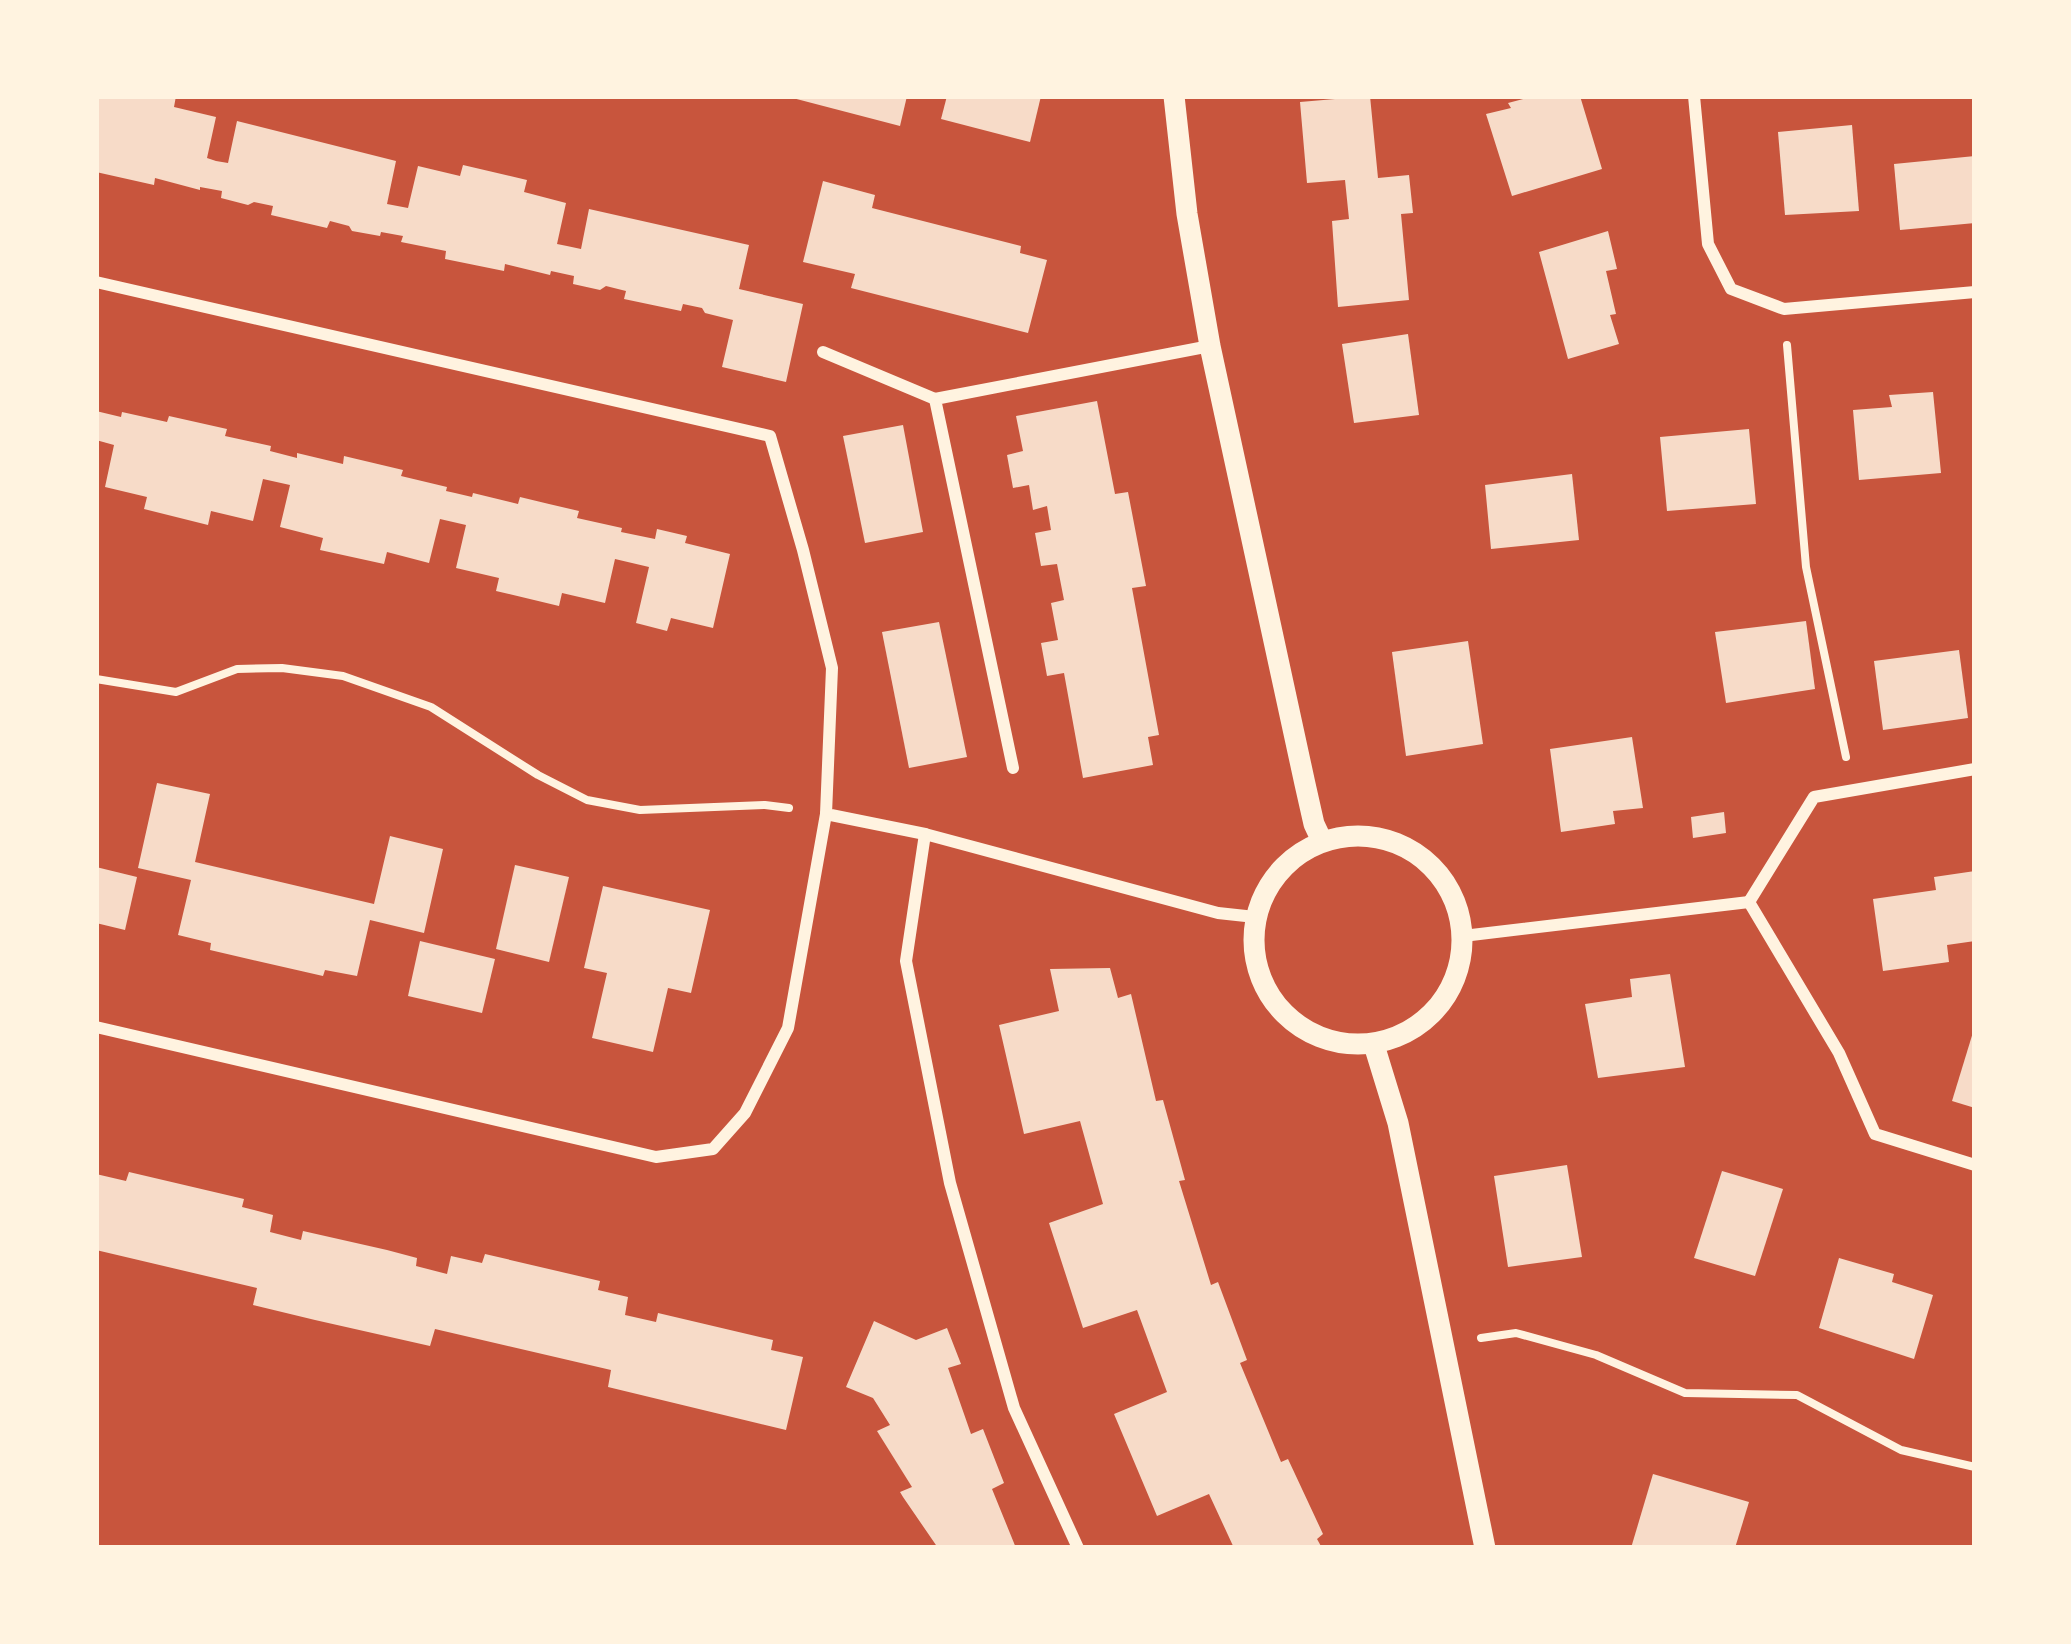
<svg xmlns="http://www.w3.org/2000/svg" width="2071" height="1644" font-family="Cabin,sans-serif">
<rect width="100%" height="100%" fill="#c8553d"/>
<!-- building -->
<g fill="#f7dbc8">
<polygon points="96,96 176,96 174,107 216,117 207,158 216,161 228,163 237,121 396,161 387,204 408,208 418,166 460,176 463,165 527,180 524,192 566,203 557,244 567,246 581,249 589,209 749,245 739,289 803,304 786,382 722,367 733,320 705,313 702,308 683,304 681,311 624,299 626,291 606,286 600,290 573,284 574,276 551,271 550,275 505,264 504,271 445,259 446,251 401,242 403,236 381,232 380,236 352,231 349,226 330,221 327,228 271,215 273,206 254,202 248,205 221,198 222,191 200,187 200,190 155,178 154,185 96,172"/>
<polygon points="785,96 907,96 900,126"/>
<polygon points="947,96 1041,96 1030,142 941,119"/>
<polygon points="1370,96 1378,178 1409,175 1413,213 1401,214 1409,300 1338,307 1332,221 1349,219 1345,180 1307,183 1300,102"/>
<polygon points="1534,96 1580,96 1602,169 1512,196 1486,114 1511,108 1508,103"/>
<polygon points="1852,125 1859,211 1785,215 1778,132"/>
<polygon points="1975,156 1975,223 1900,230 1894,164"/>
<polygon points="823,181 875,195 872,208 1021,246 1020,253 1047,260 1028,333 851,288 855,274 803,262"/>
<polygon points="1608,231 1617,269 1606,271 1616,314 1610,315 1619,344 1568,359 1539,252"/>
<polygon points="1408,334 1419,415 1354,423 1342,344"/>
<polygon points="1933,392 1941,473 1859,480 1853,410 1892,407 1889,395"/>
<polygon points="1097,401 1115,494 1128,492 1146,586 1132,588 1159,735 1148,737 1153,765 1083,778 1064,673 1047,676 1041,643 1058,640 1051,603 1064,600 1057,564 1041,566 1035,533 1051,530 1047,506 1033,510 1029,485 1013,488 1007,455 1023,451 1016,416"/>
<polygon points="96,411 121,417 122,412 167,422 169,416 227,429 225,436 271,446 270,451 297,458 297,453 343,464 344,456 403,470 401,476 447,487 446,491 455,493 472,497 473,493 518,504 520,497 549,504 579,511 577,518 622,528 621,532 655,539 657,529 687,536 685,543 730,554 713,628 671,618 667,631 636,623 649,567 615,559 605,603 562,593 559,606 496,591 499,578 456,568 466,525 440,519 429,563 387,552 384,564 320,550 323,538 280,527 290,485 263,479 253,521 211,511 208,525 144,509 147,497 105,487 114,445 96,440"/>
<polygon points="903,425 923,532 865,543 843,436"/>
<polygon points="1749,429 1756,504 1667,511 1660,437"/>
<polygon points="1572,474 1579,540 1491,549 1485,485"/>
<polygon points="1806,621 1815,689 1726,703 1715,632"/>
<polygon points="939,622 967,757 909,768 882,632"/>
<polygon points="1468,641 1483,744 1406,756 1392,652"/>
<polygon points="1959,650 1968,718 1883,730 1874,661"/>
<polygon points="1632,737 1643,808 1613,811 1615,824 1561,832 1550,749"/>
<polygon points="157,783 210,794 195,862 374,904 390,836 443,849 424,933 370,920 357,976 325,970 323,976 266,963 210,950 211,943 178,935 191,880 138,868"/>
<polygon points="1724,812 1726,833 1693,838 1691,817"/>
<polygon points="515,865 569,877 549,962 496,949"/>
<polygon points="96,867 137,877 125,930 96,923"/>
<polygon points="1975,871 1975,941 1947,945 1949,962 1883,971 1873,899 1936,890 1934,877"/>
<polygon points="603,886 710,910 691,993 668,988 653,1052 592,1038 607,973 584,968"/>
<polygon points="420,941 495,959 482,1013 408,996"/>
<polygon points="1110,968 1118,998 1131,994 1156,1101 1163,1100 1185,1180 1179,1181 1211,1285 1218,1282 1247,1360 1240,1363 1281,1462 1288,1459 1323,1534 1317,1539 1322,1548 1234,1548 1209,1494 1157,1516 1114,1414 1167,1392 1137,1310 1083,1328 1049,1223 1103,1204 1080,1121 1024,1134 999,1025 1059,1011 1050,969"/>
<polygon points="1670,974 1685,1067 1598,1078 1585,1004 1632,997 1630,979"/>
<polygon points="1974,1029 1975,1029 1975,1108 1952,1101"/>
<polygon points="1567,1165 1582,1257 1508,1267 1494,1176"/>
<polygon points="1722,1171 1783,1189 1755,1276 1694,1258"/>
<polygon points="129,1172 244,1199 242,1207 273,1215 270,1232 301,1240 303,1231 387,1250 417,1258 416,1266 447,1274 451,1256 482,1263 485,1254 600,1281 598,1290 628,1297 625,1315 656,1322 658,1313 773,1340 771,1350 803,1357 786,1430 608,1387 611,1370 435,1329 430,1346 315,1320 253,1305 257,1288 96,1250 96,1174 126,1181"/>
<polygon points="1839,1258 1894,1274 1892,1282 1933,1295 1914,1359 1819,1328"/>
<polygon points="874,1321 916,1340 947,1328 961,1364 948,1368 971,1434 983,1429 1004,1483 992,1489 1016,1548 938,1548 903,1497 900,1492 912,1487 877,1431 890,1425 873,1398 846,1387"/>
<polygon points="1653,1474 1749,1502 1735,1548 1631,1548"/>
</g>
<g fill="none" stroke-linecap="round" stroke-linejoin="round">
<!-- path -->
<g stroke="#fff3e0" stroke-width="8">
<polyline points="1787,345 1806,567 1846,757"/>
<polyline points="96,679 176,692 237,669 282,668 343,676 431,707 538,775 587,800 640,810 765,805 789,808"/>
<polyline points="1481,1338 1516,1333 1596,1355 1685,1393 1797,1395 1901,1450 1975,1467"/>
</g>
<!-- minor -->
<g stroke="#fff3e0" stroke-width="12">
<polyline points="1694,96 1708,244 1731,289 1784,309 1975,292"/>
<polyline points="96,282 770,436 803,550 832,668 826,814 925,834 1218,913 1255,917"/>
<polyline points="823,352 935,399"/>
<polyline points="1013,768 935,399 1210,346"/>
<polyline points="925,834 906,961 950,1183 1014,1408 1078,1548"/>
<polyline points="1749,902 1839,1053 1875,1134 1975,1165"/>
<polyline points="1749,902 1814,797 1975,769"/>
<polyline points="1463,936 1749,902"/>
<polyline points="96,1027 656,1157 713,1149 745,1113 788,1028 826,814"/>
</g>
<!-- tertiary -->
<g stroke="#fff3e0" stroke-width="21">
<polyline points="1174,96 1187,214 1210,346 1305,784 1314,824 1322,841"/>
<circle cx="1358" cy="940" r="104"/>
<polyline points="1374,1045 1398,1123 1485,1548"/>
</g>
</g>
<!-- border -->
<rect width="2071" height="1644" fill="none" stroke="#fff3e0" stroke-width="198"/>
</svg>
